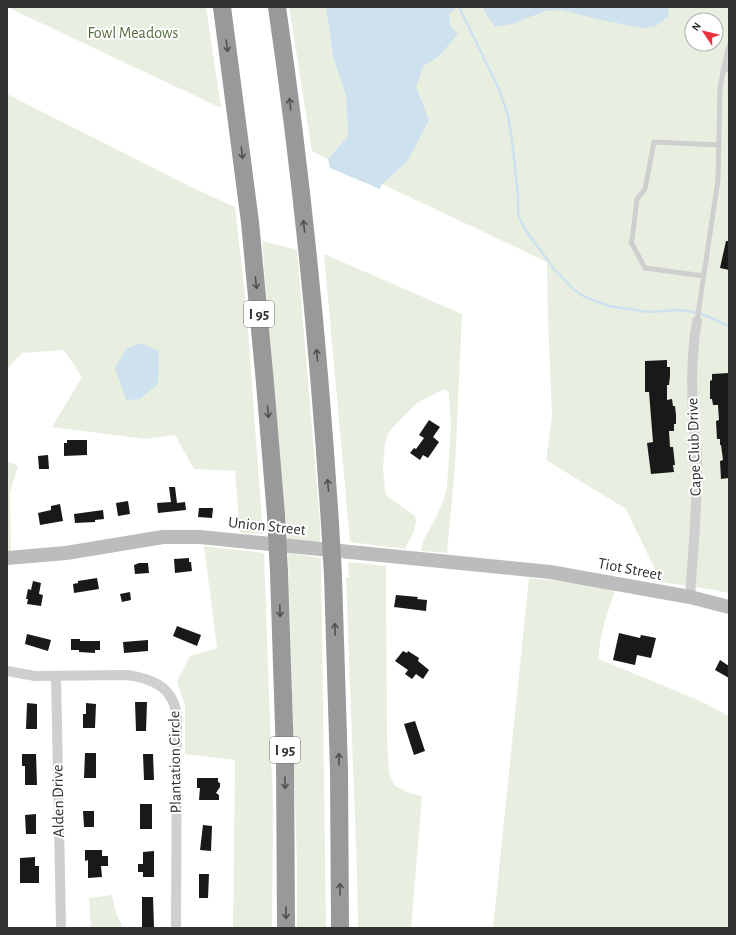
<svg xmlns="http://www.w3.org/2000/svg" width="736" height="935" font-family="'Alegreya Sans',sans-serif">
<rect width="100%" height="100%" fill="#fff"/>
<!-- green -->
<g fill="#e8efe0" fill-rule="evenodd">
<polygon points="7,7 206,7 221,108"/>
<polygon points="289,7 326,7 333,57 346,96 348,136 328,159 312,151"/>
<path d="M333,7h396v586l-21,-4 -47,-7 -35,-73 -80,-49 6,-43 -4,-98 -1,-57 -165,-78 25,-22zM692,20h24v24h-24z"/>
<polygon points="7,94 189,186 235,207 246,304 263,534 240,533 235,471 194,469 175,435 145,439 52,427 82,377 64,350 22,353 7,369"/>
<polygon points="262,241 297,250 320,523 320,542 286,539"/>
<path d="M324,254l138,60 -7,153 -8,86 -26,-2c1,-12 7,-18 12,-28 6,-11 11,-23 14,-35l4,-63 -2,-32 -3,-3h-4l-25,13 -24,24 -5,7 -3,9 -2,25 2,22 2,6 28,20 1,6 -2,9 -9,18 -55,-7z"/>
<polygon points="7,461 18,466 10,493 11,551 7,550"/>
<polygon points="204,546 264,553 273,807 272,928 233,928 235,760 185,754 185,707 177,681 190,656 217,648"/>
<polygon points="288,553 321,558 326,928 297,928 297,868"/>
<polygon points="348,562 386,566 387,739 389,773 395,786 410,793 422,796 411,928 358,928 357,872 346,577 349,577"/>
<path d="M529,578l87,10c-8,23 -17,46 -17,71l101,42 29,15v212h-236z"/>
<polygon points="112,895 116,913 123,928 91,928 89,898"/>
</g>
<!-- water -->
<g fill="#cde1ee">
<polygon points="326,7 457,7 449,14 450,25 458,34 438,57 423,66 416,87 429,120 407,162 382,184 380,189 330,168 328,159 348,136 346,96 333,57"/>
<polygon points="484,7 668,7 669,16 656,26 643,28 601,20 561,10 545,11 512,24 495,27 484,11"/>
<polygon points="141,343 159,351 158,384 140,399 126,400 115,368 126,349"/>
</g>
<g fill="none" stroke-linecap="round" stroke-linejoin="round">
<!-- stream -->
<polyline stroke="#cde1ee" stroke-width="2.5" points="459,7 498,87 508,115 513,148 518,197 518,211 519,217 526,231 555,270 574,290 585,297 609,306 649,312 678,310 687,311 702,314 729,326"/>
</g>
<!-- building -->
<g fill="#191919">
<polygon points="726,241 729,241 729,270 720,268"/>
<polygon points="667,360 667,367 670,367 670,376 669,385 667,385 667,400 672,399 673,406 675,406 676,415 676,424 674,424 674,431 669,431 670,447 673,447 675,465 673,465 674,472 651,474 647,443 653,442 649,392 645,392 645,361"/>
<polygon points="729,373 729,478 721,479 720,461 723,460 721,445 720,445 720,439 717,439 716,421 719,420 718,405 713,405 712,399 710,399 710,381 712,380 712,374"/>
<polygon points="429,420 440,427 433,437 439,442 428,458 423,455 420,460 410,453 414,448 416,449 424,438 419,435"/>
<polygon points="67,440 87,440 87,455 64,456 64,443 67,443"/>
<polygon points="48,455 49,469 39,469 38,456"/>
<polygon points="169,487 175,487 177,503 185,502 186,510 158,513 157,503 171,502"/>
<polygon points="128,501 130,514 118,516 116,503"/>
<polygon points="60,504 63,521 40,525 38,513 51,510 51,506"/>
<polygon points="199,508 213,508 212,518 198,517"/>
<polygon points="103,510 104,519 95,520 95,522 75,523 74,514"/>
<polygon points="189,558 189,562 191,562 192,571 175,573 174,559"/>
<polygon points="139,563 148,563 149,573 135,574 134,565"/>
<polygon points="97,578 99,589 74,593 73,584 78,583 78,581"/>
<polygon points="33,581 41,583 39,594 43,595 41,606 27,604 28,599 26,599 28,589 31,590"/>
<polygon points="130,592 131,600 122,602 120,594"/>
<polygon points="396,595 418,597 417,599 427,600 426,611 394,607"/>
<polygon points="177,626 201,635 197,646 173,636"/>
<polygon points="619,633 640,638 641,635 656,638 651,658 637,655 635,665 613,660"/>
<polygon points="27,634 51,640 48,651 25,644"/>
<polygon points="71,639 80,639 80,641 100,641 100,650 95,650 95,653 79,652 79,650 71,650"/>
<polygon points="148,640 148,651 124,653 123,642"/>
<polygon points="403,651 407,653 408,651 419,658 418,661 429,670 423,679 416,674 412,679 405,674 408,670 395,661"/>
<polygon points="720,660 729,666 729,678 715,670"/>
<polygon points="135,702 147,702 146,731 136,731"/>
<polygon points="27,703 37,704 37,729 26,729"/>
<polygon points="86,703 96,704 95,728 83,728 83,714 86,714"/>
<polygon points="415,721 425,751 414,755 404,724"/>
<polygon points="85,753 96,753 96,778 84,778"/>
<polygon points="22,754 36,754 37,785 25,785 25,766 22,766"/>
<polygon points="143,754 153,754 154,780 144,780"/>
<polygon points="197,778 218,778 218,782 220,783 220,787 216,793 219,795 219,800 199,800 200,788 197,788"/>
<rect x="140" y="804" width="12" height="25"/>
<polygon points="83,811 94,811 94,827 84,827"/>
<polygon points="36,814 36,834 26,834 25,815"/>
<polygon points="203,825 212,826 211,851 200,850"/>
<polygon points="85,850 102,850 102,856 108,856 108,866 101,866 102,877 88,878 88,860 85,861"/>
<polygon points="154,851 154,877 143,877 143,872 138,872 138,864 143,864 143,852"/>
<polygon points="35,857 35,866 39,866 39,883 20,883 20,858"/>
<polygon points="199,874 209,874 208,898 199,898"/>
<polygon points="142,897 153,897 154,927 142,927"/>
</g>
<g fill="none" stroke-linecap="round" stroke-linejoin="round">
<!-- service -->
<g stroke="#cfcfcf" stroke-width="5">
<polyline points="729,45 723,71 729,66"/>
<polyline points="704,276 645,268 631,242 632,240 637,199 645,189 654,142 719,145"/>
<polyline points="697,321 718,180 720,90 723,71 729,69"/>
</g>
<!-- minor -->
<g stroke="#cfcfcf" stroke-width="10">
<path d="M690,597c3,-47 8,-95 7,-143 0,-9 -3,-18 -3,-27 -3,-36 -3,-71 3,-106"/>
<path d="M7,671l28,5 92,-1c29,4 48,14 50,44l-1,209"/>
<polyline points="56,676 61,925"/>
</g>
<!-- secondary -->
<polyline stroke="#bcbcbc" stroke-width="14" points="7,558 66,553 163,537 200,537 550,572 690,597 729,607"/>
<!-- motorway -->
<g stroke="#999" stroke-width="18">
<polyline points="222,7 250,222 265,383 276,515"/>
<path d="M277,7c25,171 42,344 53,517"/>
<polyline points="279,572 285,757 286,928"/>
<polyline points="333,576 339,770 340,928"/>
</g>
<!-- motorway-bridge -->
<g stroke="#999" stroke-width="18">
<polyline points="276,515 279,572"/>
<polyline points="330,524 333,576"/>
</g>
</g>
<!-- one-way arrows -->
<defs><path id="oneway-shaft" d="M-6 0H5M1.5-3L5.5 0L1.5 3" fill="none" stroke-width="1.6" stroke-linecap="round" stroke-linejoin="round"/></defs>
<g stroke="#515151">
<use href="#oneway-shaft" transform="translate(227 46) rotate(82)"/>
<use href="#oneway-shaft" transform="translate(290 104) rotate(-97)"/>
<use href="#oneway-shaft" transform="translate(242 153) rotate(83)"/>
<use href="#oneway-shaft" transform="translate(304 226) rotate(-96)"/>
<use href="#oneway-shaft" transform="translate(256 283) rotate(84)"/>
<use href="#oneway-shaft" transform="translate(317 355) rotate(-95)"/>
<use href="#oneway-shaft" transform="translate(268 412) rotate(86)"/>
<use href="#oneway-shaft" transform="translate(328 485) rotate(-95)"/>
<use href="#oneway-shaft" transform="translate(280 611) rotate(88)"/>
<use href="#oneway-shaft" transform="translate(335 629) rotate(-92)"/>
<use href="#oneway-shaft" transform="translate(339 759) rotate(-91)"/>
<use href="#oneway-shaft" transform="translate(285 783) rotate(89)"/>
<use href="#oneway-shaft" transform="translate(340 889) rotate(-90)"/>
<use href="#oneway-shaft" transform="translate(286 913) rotate(90)"/>
</g>
<g text-anchor="middle" dominant-baseline="central" stroke-width="4" stroke-linejoin="round" paint-order="stroke">
<!-- shield labels -->
<g fill="#fff" stroke="#707070" stroke-width="1">
<rect x="244" y="301" width="30" height="26" rx="3"/>
<rect x="270" y="737" width="30" height="26" rx="3"/>
</g>
<g font-size="15" font-weight="bold" fill="#323232">
<text x="259" y="314">I 95</text>
<text x="285" y="750">I 95</text>
</g>
<!-- park labels -->
<g font-size="16" fill="#55703d" stroke="#fff">
<text x="133" y="33">Fowl Meadows</text>
</g>
<!-- street labels -->
<g font-size="16" fill="#323232" stroke="#fff">
<text transform="translate(694 447) rotate(-92)">Cape Club Drive</text>
<text transform="translate(267 526) rotate(6)">Union Street</text>
<text transform="translate(630 569) rotate(11)">Tiot Street</text>
<text transform="translate(175 762) rotate(-91)">Plantation Circle</text>
<text transform="translate(58 801) rotate(-91)">Alden Drive</text>
</g>
</g>
<!-- border -->
<rect width="736" height="935" fill="none" stroke="#323232" stroke-width="16"/>
<!-- north arrow -->
<g transform="translate(704 32) rotate(305)"><circle r="19" fill="#ffffff" stroke="#adadad"/>
<path d="M0-3L7 15L0 10L-7 15Z" fill="#eb3240"/>
<text y="-6" font-size="11" font-weight="bold" text-anchor="middle" fill="#323232">N</text>
</g>
</svg>
